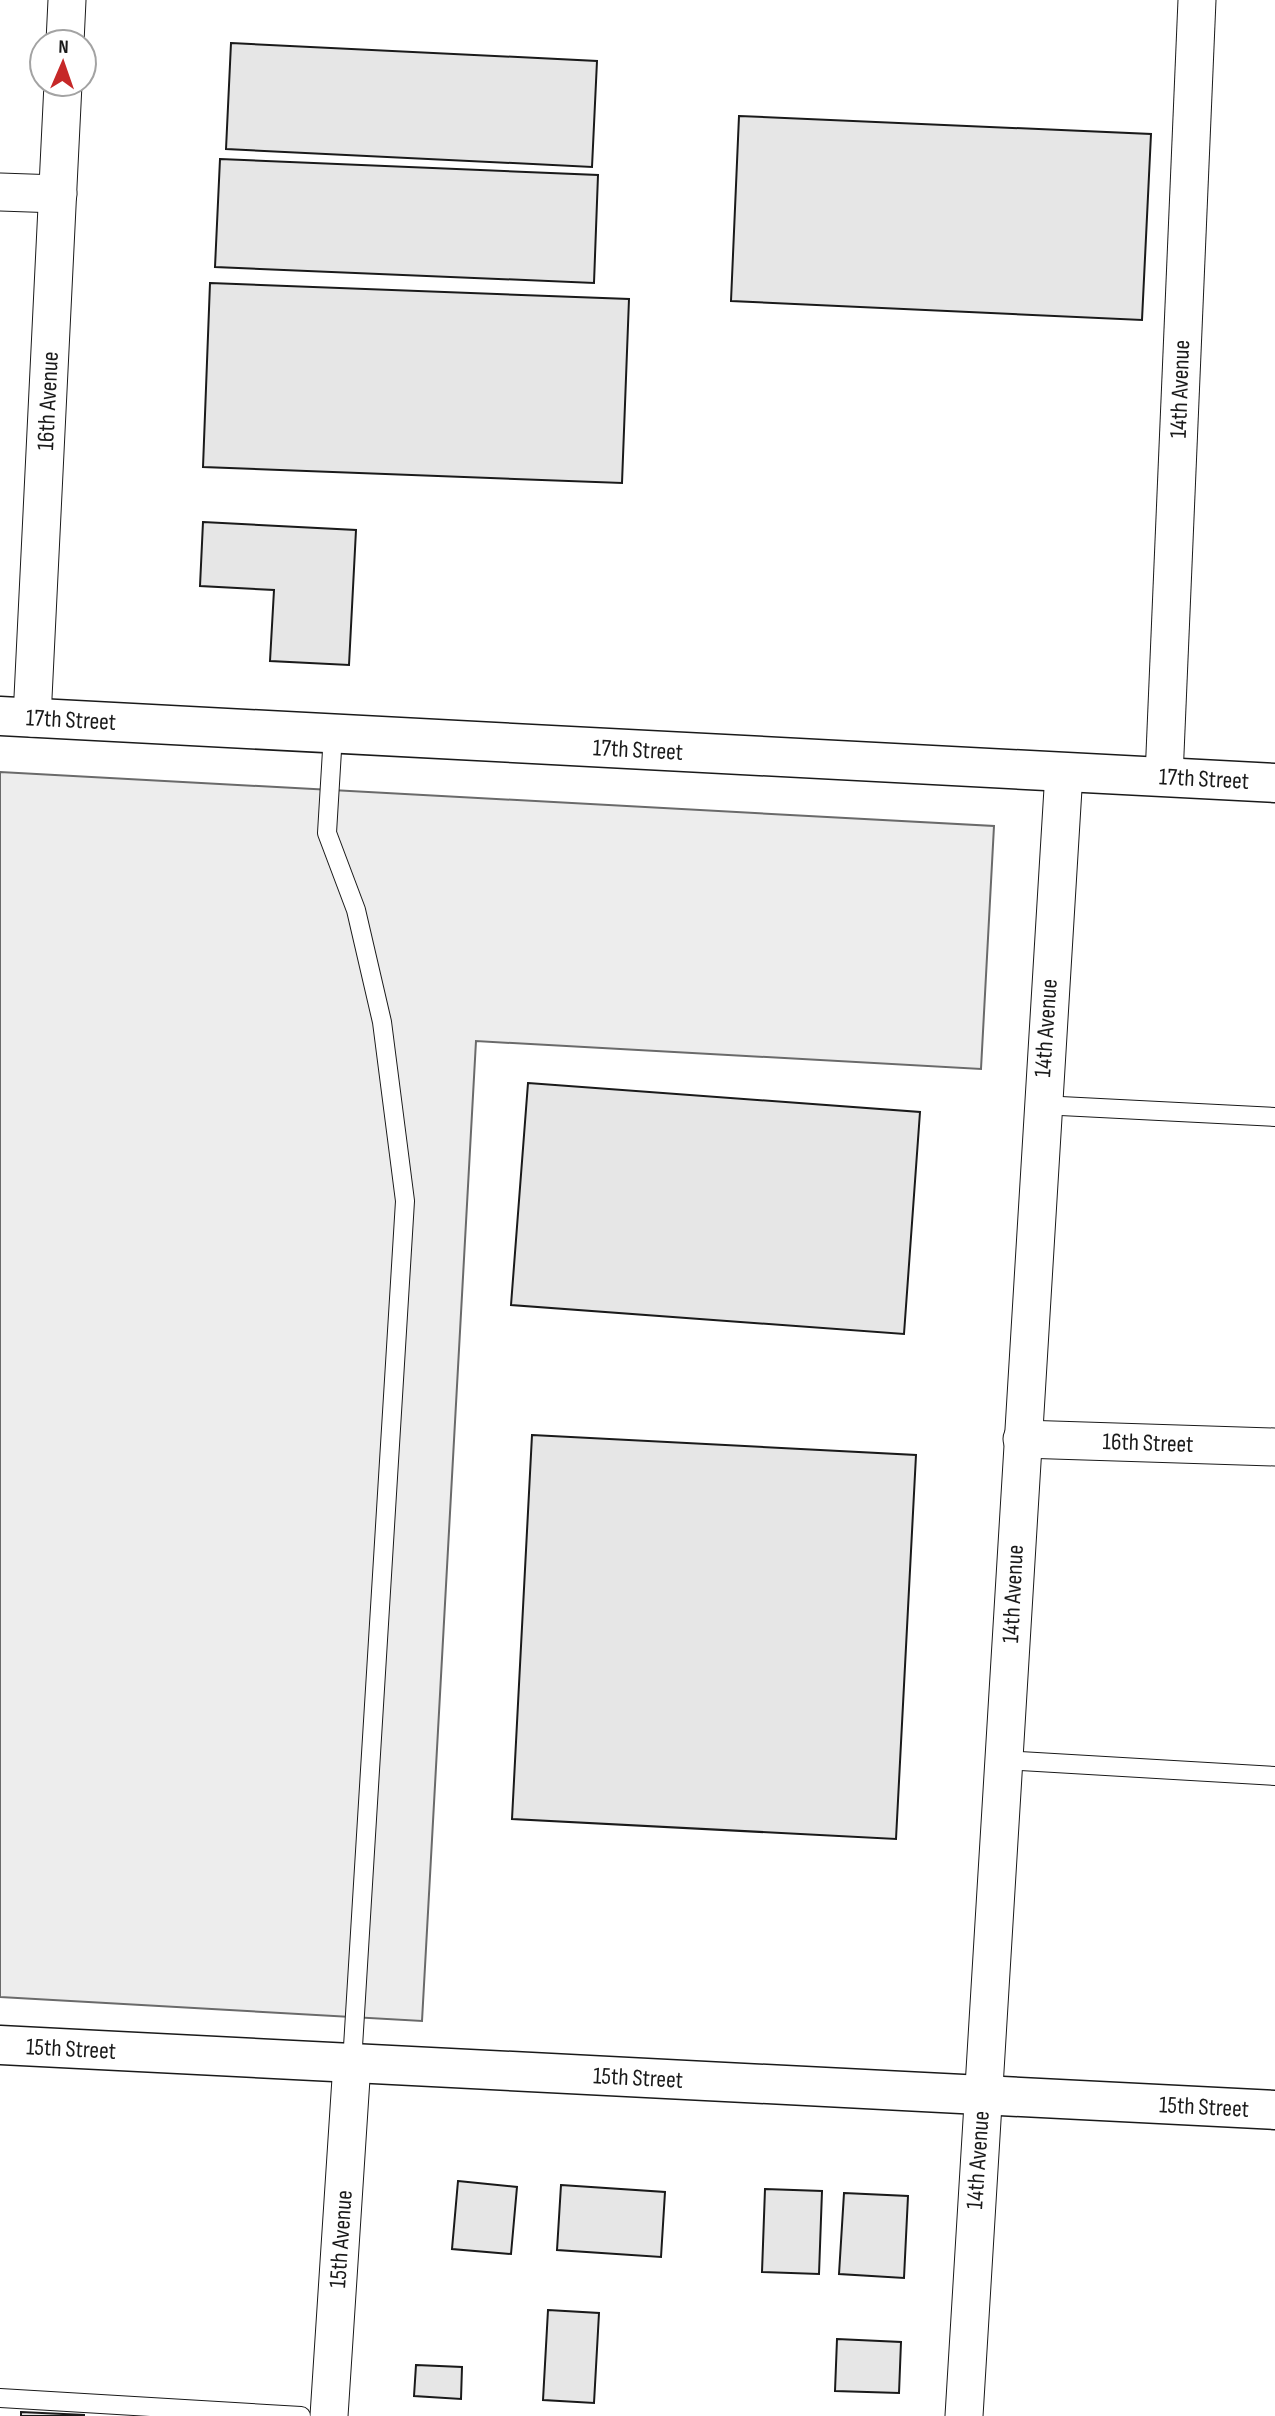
<svg xmlns="http://www.w3.org/2000/svg" width="1275" height="2416" font-family="'Sofia Sans Condensed',sans-serif">
<rect width="100%" height="100%" fill="#fff"/>
<!-- built -->
<polygon fill="#ededed" stroke="#6a6a6a" stroke-width="2" points="0,772 994,826 981,1069 476,1041 422,2021 0,1997"/>
<!-- building -->
<g fill="#e6e6e6" stroke="#1a1a1a" stroke-width="2">
<polygon points="231,43 597,61 592,167 226,149"/>
<polygon points="739,116 1151,134 1142,320 731,301"/>
<polygon points="220,159 598,175 594,283 215,267"/>
<polygon points="210,283 629,299 622,483 203,467"/>
<polygon points="203,522 356,530 349,665 270,661 274,590 200,586"/>
<polygon points="528,1083 920,1112 904,1334 511,1305"/>
<polygon points="532,1435 916,1455 896,1839 512,1819"/>
<polygon points="458,2181 517,2187 511,2254 452,2249"/>
<polygon points="561,2185 665,2192 661,2257 557,2250"/>
<polygon points="765,2189 822,2191 819,2274 762,2272"/>
<polygon points="844,2193 908,2196 904,2278 839,2274"/>
<polygon points="548,2310 599,2313 594,2403 543,2400"/>
<polygon points="837,2339 901,2342 899,2393 835,2391"/>
<polygon points="416,2365 462,2367 461,2399 414,2396"/>
<polygon points="21,2412 84,2415 84,2416 21,2416"/>
</g>
<g fill="none" stroke-linecap="round" stroke-linejoin="round">
<!-- service casing -->
<g stroke="#1a1a1a" stroke-width="20">
<g id="service">
<polyline points="333,734 327,833 356,910 382,1022 405,1201 352,2063"/>
<polyline points="1041,1105 1275,1117"/>
<polyline points="1004,1760 1275,1776"/>
<polyline points="0,2398 301,2416"/>
</g>
</g>
<!-- minor casing -->
<g stroke="#1a1a1a" stroke-width="39">
<g id="minor">
<polyline points="65,42 67,0"/>
<polyline points="0,192 58,194"/>
<polyline points="32,718 63,84"/>
<polyline points="1164,777 1197,0"/>
<polyline points="1022,1439 1275,1447"/>
<polyline points="329,2416 352,2063"/>
<polyline points="964,2416 1064,772"/>
</g>
</g>
<!-- tertiary casing -->
<g stroke="#1a1a1a" stroke-width="41">
<polyline id="tertiary" points="0,2045 1275,2110"/>
</g>
<!-- secondary casing -->
<g stroke="#1a1a1a" stroke-width="41">
<polyline id="secondary" points="0,716 1275,783"/>
</g>
<!-- service -->
<use href="#service" stroke="#fff" stroke-width="18"/>
<!-- minor -->
<use href="#minor" stroke="#fff" stroke-width="37"/>
<!-- tertiary -->
<use href="#tertiary" stroke="#fff" stroke-width="38"/>
<!-- secondary -->
<use href="#secondary" stroke="#fff" stroke-width="38"/>
</g>
<g text-anchor="middle" dominant-baseline="central" stroke-width="5" stroke-linejoin="round" paint-order="stroke">
<!-- street labels -->
<g font-size="24" fill="#1a1a1a" stroke="#fff">
<text transform="translate(1180 389) rotate(-88)">14th Avenue</text>
<text transform="translate(48 401) rotate(-87)">16th Avenue</text>
<text transform="translate(71 720) rotate(3)">17th Street</text>
<text transform="translate(638 750) rotate(3)">17th Street</text>
<text transform="translate(1204 779) rotate(3)">17th Street</text>
<text transform="translate(1046 1028) rotate(-86)">14th Avenue</text>
<text transform="translate(1148 1443) rotate(2)">16th Street</text>
<text transform="translate(1013 1594) rotate(-87)">14th Avenue</text>
<text transform="translate(71 2049) rotate(3)">15th Street</text>
<text transform="translate(638 2078) rotate(3)">15th Street</text>
<text transform="translate(1204 2107) rotate(3)">15th Street</text>
<text transform="translate(978 2160) rotate(-86)">14th Avenue</text>
<text transform="translate(341 2239) rotate(-86)">15th Avenue</text>
</g>
</g>
<!-- north arrow -->
<g transform="translate(63 63) rotate(2)"><circle r="33" fill="#ffffff" stroke="#a3a3a3" stroke-width="2"/>
<path d="M0-5L12 26L0 18L-12 26Z" fill="#c62828"/>
<text y="-10" font-size="19" font-weight="bold" text-anchor="middle" fill="#1a1a1a">N</text>
</g>
</svg>
